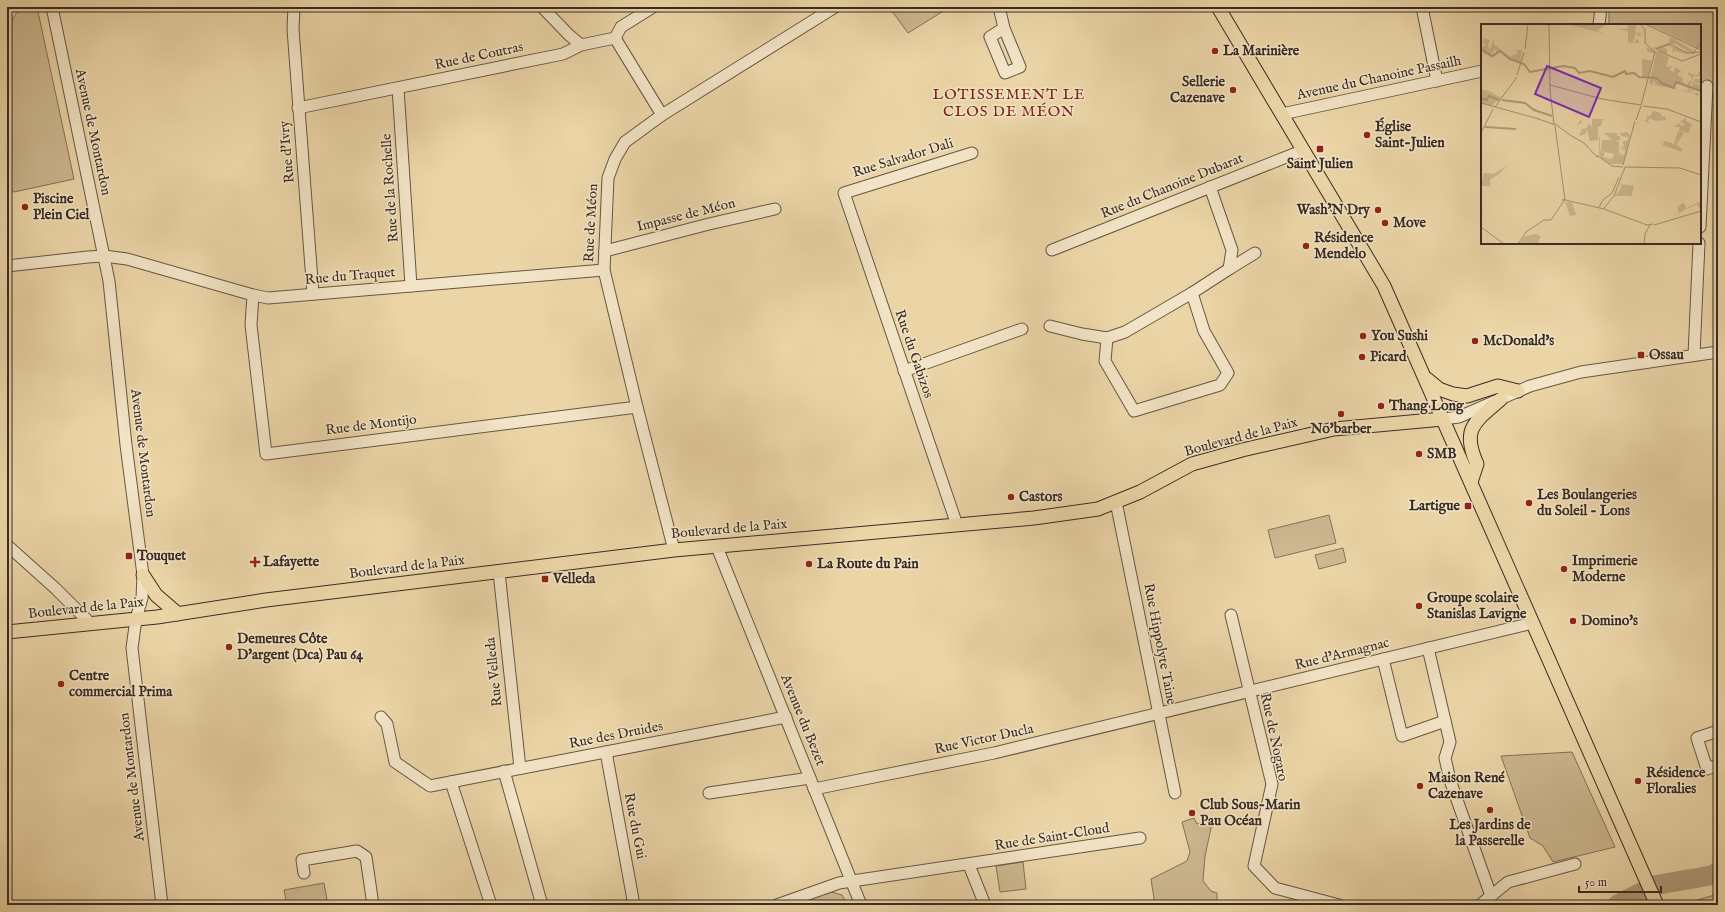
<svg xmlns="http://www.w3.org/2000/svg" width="1725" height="912" font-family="'IM FELL English',serif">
<rect width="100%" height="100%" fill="#ebd5a7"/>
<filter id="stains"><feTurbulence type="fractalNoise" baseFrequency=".005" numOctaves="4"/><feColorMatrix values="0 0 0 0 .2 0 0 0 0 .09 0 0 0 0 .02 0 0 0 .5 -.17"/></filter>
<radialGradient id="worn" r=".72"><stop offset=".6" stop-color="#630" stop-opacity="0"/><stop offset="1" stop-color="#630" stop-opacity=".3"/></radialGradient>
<!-- green -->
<g fill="#cdb891" stroke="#83725a">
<polygon points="20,7 37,7 74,179 14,192 7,184 7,29"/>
<polygon points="889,7 950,7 908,33"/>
<polygon points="1609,7 1718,7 1718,83 1700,84 1700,25 1609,25"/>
<polygon points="1329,515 1336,543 1275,558 1268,530"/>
<polygon points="1343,548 1346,562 1319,569 1315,555"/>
<polygon points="1572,752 1615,847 1553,862 1543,846 1530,838 1501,756"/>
<polygon points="1194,818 1197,824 1213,819 1205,856 1203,881 1211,891 1217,893 1217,905 1155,905 1151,879 1187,861 1190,852 1182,822"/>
<polygon points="1023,862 1026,889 1000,892 996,866"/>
<polygon points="324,883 328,905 287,905 284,890"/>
<polygon points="828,891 842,895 846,902 838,905 791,905"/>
<polygon points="1718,894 1718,905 1695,905 1697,900"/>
</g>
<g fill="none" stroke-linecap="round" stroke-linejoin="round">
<!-- river -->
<polyline stroke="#ae9c7a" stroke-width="20" points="1617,905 1656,885 1714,875 1718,871"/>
<!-- minor casing -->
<g stroke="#665645" stroke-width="13">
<g id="minor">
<polyline points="52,7 109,281 126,445 143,575 142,598 136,619 132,648 162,905"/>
<polyline points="294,7 293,29 313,294"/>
<polyline points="542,7 569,35 581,45"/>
<polyline points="999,7 1004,28 1020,67 1005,73 990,37 1004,28"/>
<polyline points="1422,7 1437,81"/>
<polyline points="1599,25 1601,7"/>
<polyline points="615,38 662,115"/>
<polyline points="398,88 411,286"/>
<polyline points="298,108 563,54 581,45 615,38 621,27 653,7"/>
<polyline points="1282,114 1482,71"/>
<polyline points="1700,227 1707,86"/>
<polyline points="1052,250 1304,150"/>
<polyline points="605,251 709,224 775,209"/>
<polyline points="7,266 88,257 104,256 127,259 253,295 268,298 604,270"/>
<polyline points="1229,269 1255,253"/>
<polyline points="253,295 251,325 266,454 637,407"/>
<polyline points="1050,326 1082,334 1107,338 1125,332 1192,293 1229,269 1232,250 1210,187"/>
<polyline points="1107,338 1105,361 1134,411 1220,385 1228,373 1204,331 1192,293"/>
<polyline points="1694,355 1699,243"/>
<polyline points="904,371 1022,329"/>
<polyline points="1443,419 1459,417 1530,386 1581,372 1718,352"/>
<polyline points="1116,502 1175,793"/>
<polyline points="957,525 844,193 972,153"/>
<polyline points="7,545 56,589 90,623"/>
<polyline points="717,547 861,905"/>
<polyline points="674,550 637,407 604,270 608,178 615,159 625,142 662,115 835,7"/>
<polyline points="499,572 520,768"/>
<polyline points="1231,615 1272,784 1254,866 1275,888 1339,905"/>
<polyline points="1428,648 1450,742 1445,758 1450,780 1491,896"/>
<polyline points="1383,659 1402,736 1445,721"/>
<polyline points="381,717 387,724 395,762 430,786 786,717"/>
<polyline points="1718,731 1697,738 1707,769 1718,765"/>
<polyline points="606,752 634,905"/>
<polyline points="504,771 542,905"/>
<polyline points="451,782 491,905"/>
<polyline points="814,789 994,753 1533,623"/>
<polyline points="709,793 810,778"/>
<polyline points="969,865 985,905"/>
<polyline points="304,873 302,860 357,851 366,857 373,905"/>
<polyline points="777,905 839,883 1140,838"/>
<polyline points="1480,905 1508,882 1575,864"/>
</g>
</g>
<!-- major casing -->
<g stroke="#392c24" stroke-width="15">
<g id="major">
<polyline points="1218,7 1384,286 1657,905"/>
<polyline points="1427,379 1439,389 1453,394 1467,396 1498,386 1518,391"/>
<path d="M1471,482l6,-18c-16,-36 -2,-42 24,-65"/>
<polyline points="143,575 156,595 178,614"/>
<polyline points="7,632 157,617 266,600 674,550 1034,518 1098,509 1140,492 1192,464 1242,450 1334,429 1443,419"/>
</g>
</g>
<!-- minor -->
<use href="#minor" stroke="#f2e4c6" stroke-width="11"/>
<!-- major -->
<use href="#major" stroke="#ebd5a7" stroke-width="13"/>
</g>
<!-- markers -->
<g fill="#8f2418" stroke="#f2e4c6" stroke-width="1.5">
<circle cx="1215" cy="51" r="4"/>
<circle cx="1233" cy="90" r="4"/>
<circle cx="1367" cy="135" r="4"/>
<rect x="1316" y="145" width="8" height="8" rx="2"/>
<circle cx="25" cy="207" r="4"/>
<circle cx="1378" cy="210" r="4"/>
<circle cx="1385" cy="223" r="4"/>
<circle cx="1306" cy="246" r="4"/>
<circle cx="1363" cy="336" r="4"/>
<circle cx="1475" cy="341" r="4"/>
<rect x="1637" y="351" width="8" height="8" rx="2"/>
<circle cx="1362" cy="357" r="4"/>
<circle cx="1381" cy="406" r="4"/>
<circle cx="1341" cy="414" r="4"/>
<circle cx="1419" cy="454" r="4"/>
<circle cx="1011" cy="497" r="4"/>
<circle cx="1529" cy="503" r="4"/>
<rect x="1464" y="502" width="8" height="8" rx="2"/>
<rect x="125" y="552" width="8" height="8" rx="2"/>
<path d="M253 556h4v4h4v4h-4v4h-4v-4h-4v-4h4z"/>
<circle cx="809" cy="564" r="4"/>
<circle cx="1564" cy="569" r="4"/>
<rect x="541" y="575" width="8" height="8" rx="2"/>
<circle cx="1419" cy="606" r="4"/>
<circle cx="1573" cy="621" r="4"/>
<circle cx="229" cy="647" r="4"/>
<circle cx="61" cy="684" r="4"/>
<circle cx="1638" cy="781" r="4"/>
<circle cx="1420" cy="786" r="4"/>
<circle cx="1490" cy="810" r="4"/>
<circle cx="1192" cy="813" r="4"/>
</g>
<g text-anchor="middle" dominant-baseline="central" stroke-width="3" stroke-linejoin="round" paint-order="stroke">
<!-- poi labels -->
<g font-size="14" font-weight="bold" fill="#392c24" stroke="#f2e4c6" text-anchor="start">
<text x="1223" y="51">La Marinière</text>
<text x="1225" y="82" text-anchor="end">Sellerie<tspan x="1225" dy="16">Cazenave</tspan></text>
<text x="1375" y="127">Église<tspan x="1375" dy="16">Saint-Julien</tspan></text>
<text x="1320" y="164" text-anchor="middle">Saint Julien</text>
<text x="33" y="199">Piscine<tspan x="33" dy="16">Plein Ciel</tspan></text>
<text x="1370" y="210" text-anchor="end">Wash’N Dry</text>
<text x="1393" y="223">Move</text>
<text x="1314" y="238">Résidence<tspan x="1314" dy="16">Mendelo</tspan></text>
<text x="1371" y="336">You Sushi</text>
<text x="1483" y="341">McDonald's</text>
<text x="1649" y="355">Ossau</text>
<text x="1370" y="357">Picard</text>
<text x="1389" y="406">Thang Long</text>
<text x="1341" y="429" text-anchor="middle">No'barber</text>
<text x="1427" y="454">SMB</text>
<text x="1537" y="495">Les Boulangeries<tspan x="1537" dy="16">du Soleil - Lons</tspan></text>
<text x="1019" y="497">Castors</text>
<text x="1460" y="506" text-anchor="end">Lartigue</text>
<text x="137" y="556">Touquet</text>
<text x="1572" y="561">Imprimerie<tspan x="1572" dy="16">Moderne</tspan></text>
<text x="263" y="562">Lafayette</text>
<text x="817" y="564">La Route du Pain</text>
<text x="553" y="579">Velleda</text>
<text x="1427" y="598">Groupe scolaire<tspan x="1427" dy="16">Stanislas Lavigne</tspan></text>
<text x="1581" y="621">Domino's</text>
<text x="237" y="639">Demeures Côte<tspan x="237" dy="16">D'argent (Dca) Pau 64</tspan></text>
<text x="69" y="676">Centre<tspan x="69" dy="16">commercial Prima</tspan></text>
<text x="1646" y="773">Résidence<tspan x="1646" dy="16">Floralies</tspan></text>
<text x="1428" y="778">Maison René<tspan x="1428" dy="16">Cazenave</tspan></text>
<text x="1200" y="805">Club Sous-Marin<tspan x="1200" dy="16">Pau Océan</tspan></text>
<text x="1490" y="825" text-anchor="middle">Les Jardins de<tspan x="1490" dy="16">la Passerelle</tspan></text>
</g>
<!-- street labels -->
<g font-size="14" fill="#392c24" stroke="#f2e4c6">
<text transform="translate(479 56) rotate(-12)">Rue de Coutras</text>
<text transform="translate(1379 78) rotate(-12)">Avenue du Chanoine Passailh</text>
<text transform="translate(93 132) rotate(78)">Avenue de Montardon</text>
<text transform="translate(287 152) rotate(-95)">Rue d'Ivry</text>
<text transform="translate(903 158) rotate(-17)">Rue Salvador Dali</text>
<text transform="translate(1172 186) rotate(-22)">Rue du Chanoine Dubarat</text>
<text transform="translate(390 188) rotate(-94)">Rue de la Rochelle</text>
<text transform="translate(686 215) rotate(-14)">Impasse de Méon</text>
<text transform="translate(591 223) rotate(-87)">Rue de Méon</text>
<text transform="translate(350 276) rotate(-5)">Rue du Traquet</text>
<text transform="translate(914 354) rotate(71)">Rue du Gabizos</text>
<text transform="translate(371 425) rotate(-7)">Rue de Montijo</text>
<text transform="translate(1241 437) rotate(-15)">Boulevard de la Paix</text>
<text transform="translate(143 453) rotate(83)">Avenue de Montardon</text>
<text transform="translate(729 529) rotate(-5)">Boulevard de la Paix</text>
<text transform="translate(407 567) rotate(-7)">Boulevard de la Paix</text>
<text transform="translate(86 608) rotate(-6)">Boulevard de la Paix</text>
<text transform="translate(1160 644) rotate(79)">Rue Hippolyte Taine</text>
<text transform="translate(1342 654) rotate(-14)">Rue d'Armagnac</text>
<text transform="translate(494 672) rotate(-96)">Rue Velleda</text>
<text transform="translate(803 720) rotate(68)">Avenue du Bezet</text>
<text transform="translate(616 735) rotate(-11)">Rue des Druides</text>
<text transform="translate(1274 737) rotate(78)">Rue de Nogaro</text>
<text transform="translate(984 739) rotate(-12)">Rue Victor Ducla</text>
<text transform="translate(132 777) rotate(-97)">Avenue de Montardon</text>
<text transform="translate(635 826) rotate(79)">Rue du Gui</text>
<text transform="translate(1052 837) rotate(-9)">Rue de Saint-Cloud</text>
</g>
<!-- neighbourhood labels -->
<g font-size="15" letter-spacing="1" fill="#7a1f14" stroke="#f2e4c6">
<text x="1009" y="94">LOTISSEMENT LE<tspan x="1009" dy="17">CLOS DE MÉON</tspan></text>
</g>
</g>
<!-- overview -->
<g transform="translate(1481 24)">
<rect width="220" height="220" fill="#ebd5a7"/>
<path d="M86,0h40l-10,7 12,4zM148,0h7l-1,10 1,-2 4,1 1,1 -1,4v-3l-2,1 -2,-1 3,-2h-3l-2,5 5,2 -1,3h-4l3,-4h-4v-1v5l-5,-1v-11l-10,-2h9zM166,0h54v25l-4,-2zM189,13l24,14 -1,3 -17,-10 -8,1 26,11 -19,-5 -3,2 1,-5 -5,-2 -6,2 5,1v6l-15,-7 17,-5zM3,14l6,2 -2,6 2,3 4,-11v6l16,13 8,-4 -2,-3h6l-2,12 -10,-3 -9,-8 -9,7 4,-6 -1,-3 -5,8 -4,-3 -2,1 -3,-7 4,-3 -3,-2zM165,23l23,10 -3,10 6,-1 -2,4 4,2 1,-5 5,3 2,4 -2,-2 -3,3 5,2 2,4 -3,-1 6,6 1,-4 -3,-2 4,2 3,-2 -2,-5 -2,1 1,-5 1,3h2l5,1 3,-4 1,6 -3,-2 -4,4h7v4h-8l8,2 -3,11 -5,-3h6v-2l-4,-2 -3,3 -1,-4 5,-12 -2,-1 -4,12 -1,-2 2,8 -7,-2 2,-3 -1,3h4l-2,-5 -11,-4 -2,7 -19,-4v-3l-2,-1v4l-4,-2 7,-29 -8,-2zM161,35l10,2 -4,17 -6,-1zM0,66h6l12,7 4,-1 -12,10 -10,-3zM172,87l8,2v3l5,1v3l-11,1 -6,-3 -1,4 4,2 -8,-3 4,-3 -2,-2h4zM206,93l-1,4 6,3 -4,9 -9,-2 1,-4h-6l5,-4 3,4 2,-4 -4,-1zM111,95h11l-2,7 -3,1v13l-8,1 -3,-12 -2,5 -6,2 3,-6 -2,-2 -3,-2 3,-6h1l1,2 -5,4 3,2 1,1 6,-1 1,-4 4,2zM197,107l6,2 -8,12 6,3v4l-20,-7 3,-4 9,3zM147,108l2,4 -7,28h-13l-9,-6 -2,-4v-16l1,-3v15l2,2 3,1 -2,4 9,2 2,-5 -13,-3 1,-11h10l-8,-7h13v3h3v4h-4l3,2v11h6l-8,1 7,1 1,-2v-3h-3l4,-6 -5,5v-6v4l3,-2 -2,-3 6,-2v-3l-7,-1 -1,-3zM26,142l-9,9 7,6 -8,-6 -7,5v6h-9l3,-13 9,1zM139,159h1l-1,7 2,-6 12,2 -3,13v-3h-16l2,-6 -1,6 4,-7v-6l-2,6zM201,176l4,7 -1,2 16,-8v10l-4,-7 -24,12 6,-4 -2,-5 6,-4zM84,178h7l4,13 -6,1zM56,210l4,3 -3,4 2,3h-21l6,-8z" fill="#cdb891"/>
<path fill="none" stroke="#ae9c7a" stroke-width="2" d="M0,25l11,7 8,-5 10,8 14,5 6,8 33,-6 12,2 4,5 11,-2 23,6 12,-6 1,3 8,-1 5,4 18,1 4,5 13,5 2,-6 25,9M0,74l6,2 2,-4 10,4M21,76l23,3 9,7 18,6M4,103l31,2"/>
<path fill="none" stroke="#a49173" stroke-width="1" d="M68,0l1,66 4,34M159,0l5,6v13l10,9M164,0l56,26M44,25l3,-25M175,25l13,-5 19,9M177,27l24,10 19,-7M207,29l13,-1M212,30l8,-12M36,51l7,-23M69,61l52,14 39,6M0,79l58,16M160,81l14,-53M162,82l24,3 34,13M14,83l22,-30M57,95l18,6M155,96l5,-14M74,100l15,11M74,102l10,74h-3h3M1,107l11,-22M89,111l14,8 13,14 2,-1h-2M118,133l13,9 11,1M142,141l12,-44M144,143l55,1 21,7M84,176l39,9 43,16 6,-1M118,183l4,-7 9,-7 7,-16M123,184l10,-12 11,-29M173,201l47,-14M0,203l23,17M37,220l8,-12 18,-12h7l13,-19M163,220l1,-10 5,-9"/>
<path fill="#7b2cbf" fill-opacity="0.15" stroke="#7b2cbf" stroke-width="2" d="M66,42l54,22 -12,29 -54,-23z"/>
<rect width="220" height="220" fill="none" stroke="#392c24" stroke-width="2"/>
</g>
<!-- margin -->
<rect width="1725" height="912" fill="none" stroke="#ebd5a7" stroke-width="24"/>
<rect x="8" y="8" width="1709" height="896" fill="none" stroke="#392c24" stroke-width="2"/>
<rect x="12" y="12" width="1701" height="888" fill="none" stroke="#392c24"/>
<!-- scale -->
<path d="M1579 886v6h82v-6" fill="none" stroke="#392c24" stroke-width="2"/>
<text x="1585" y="886" font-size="12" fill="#392c24" stroke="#f2e4c6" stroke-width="3" paint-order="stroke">50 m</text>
<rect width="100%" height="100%" filter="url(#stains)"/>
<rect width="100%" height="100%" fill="url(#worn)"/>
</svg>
